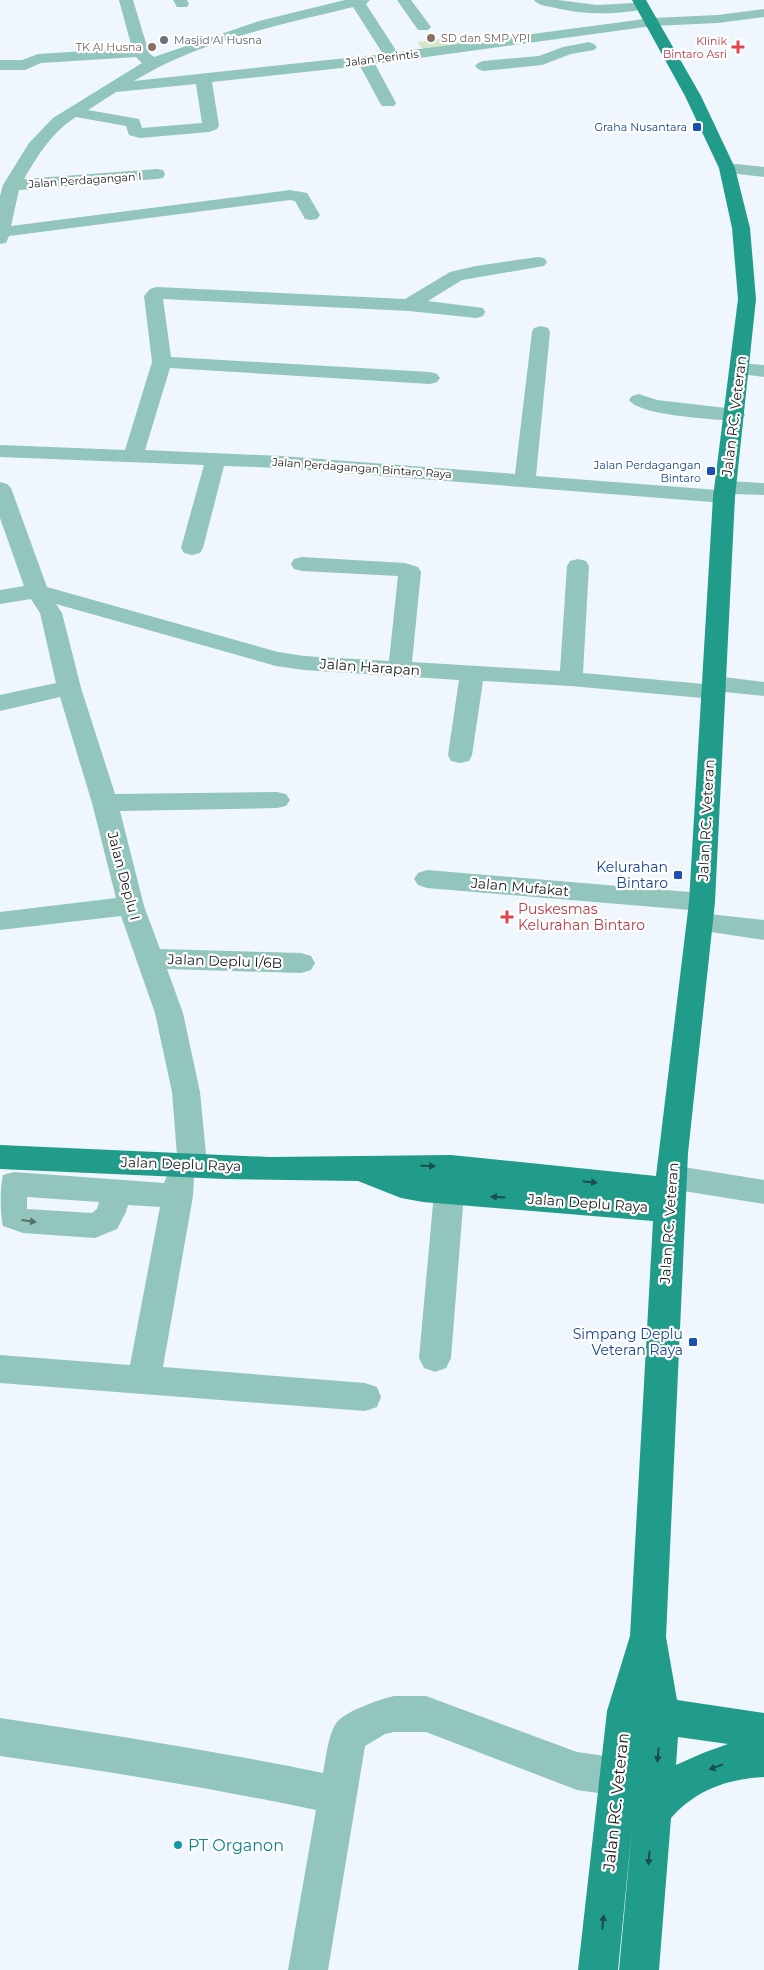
<svg xmlns="http://www.w3.org/2000/svg" width="764" height="1970" font-family="Montserrat,sans-serif">
<rect width="100%" height="100%" fill="#eff6fe"/>
<!-- green -->
<polygon fill="#d8e7cb" points="471,35 477,42 422,49 417,42"/>
<g fill="none" stroke-linecap="round" stroke-linejoin="round">
<!-- minor -->
<g fill="#92c5bb" fill-rule="evenodd">
<path d="M119,0h14l16,53 5,4 105,-36 86,-21h25l-4,4 31,48 255,-34 66,-3 46,-6v8l-46,6 -66,3 -277,38 21,39 -2,3h-12l-2,-3 -20,-37 -148,16 7,44 -2,3 -8,3 -69,6 -11,-3 -3,-9 -50,-9c-24,15 -38,38 -52,62l133,-10 6,1 2,4 -2,4 -6,1 -138,11 -8,36 279,-36 17,3 13,22 -3,4 -6,1 -6,-1 -10,-18 -5,-1 -281,36 -3,7 -6,1v-48l3,-11 26,-42 24,-25 89,-55 -6,-6 -95,6 -16,7h-25v-10h22l16,-6 94,-6zM353,7l30,47 -249,27c64,-40 146,-56 219,-74zM196,84l6,39 -60,5 -3,-9 -51,-9 28,-18z"/>
<polygon points="173,0 187,0 189,4 187,7 177,7"/>
<polygon points="397,0 411,0 431,27 428,30 418,30"/>
<path d="M534,0h24l39,5 37,-2 5,1 2,3 -2,3 -5,1c-29,4 -55,3 -83,-4 -6,-1 -13,-2 -17,-7z"/>
<polygon points="589,42 594,44 597,47 594,50 571,54 542,65 483,71 478,69 475,66 478,63 483,61 539,56 563,47"/>
<polygon points="727,163 764,167 764,177 721,172 719,168 721,164"/>
<polygon points="538,257 544,258 547,262 544,266 462,280 428,301 483,308 485,312 483,316 476,318 409,311 163,299 171,357 430,372 437,374 440,378 437,382 430,384 170,368 145,450 281,456 515,474 532,332 534,328 541,326 548,328 550,332 536,476 718,490 715,487 719,483 726,481 764,483 764,495 732,494 735,497 731,501 724,503 281,468 224,466 203,548 200,553 192,555 184,553 181,548 204,465 0,457 0,445 125,450 152,362 144,296 150,289 157,287 405,299 450,272 476,266"/>
<polygon points="740,363 764,365 764,377 733,373 730,369 733,365"/>
<path d="M639,394l18,6 78,9 7,2 3,4 -3,4 -7,2c-21,-2 -95,-5 -106,-21l3,-4z"/>
<path d="M0,482l7,2 4,4 36,99 231,65 26,4 85,5 9,-85 -96,-5 -8,-2 -3,-5 3,-5 8,-2 103,6 13,4 3,5 -9,90 148,9 7,-105 3,-5 8,-2 8,2 3,5 -6,107 121,11 3,-6 8,-2 49,6v14l-39,-4 -4,5 -8,2 -142,-13 -88,-5 -11,74 -3,6 -9,2 -9,-2 -3,-6 11,-75 -155,-10 -28,-4 -220,-62 6,9 19,75 34,106 162,-2 9,2 4,6 -4,6 -9,2 -157,3 24,95 16,43 141,4 10,3 4,7 -4,7 -10,3 -134,-4 16,44 17,79 7,73 -4,8 -9,3 -1,20 -30,171 202,16 12,4 4,10 -4,10 -12,4 -365,-28v-28l130,10 30,-158 -32,-2 -2,7 -9,17 -22,9 -72,-5 -20,-7c-3,-12 -3,-39 0,-51l11,-3 150,11 5,-12 9,-3 -6,-76 -17,-79 -34,-97 -121,14v-18l116,-14 -24,-95 -32,-106 -60,14v-16l56,-12 -16,-70 -9,-14 -31,5v-14l24,-4 -24,-68zM27,1197l72,5 -2,7 -5,4 -65,-4z"/>
<polygon points="427,870 702,893 711,895 715,902 711,909 702,911 427,888 418,885 414,879 418,873"/>
<polygon points="700,913 764,920 764,940 691,929 687,922 691,915"/>
<polygon points="671,1165 764,1180 764,1204 671,1189 660,1185 656,1177 660,1169"/>
<polygon points="449,1181 460,1184 464,1193 451,1358 446,1368 435,1372 424,1368 419,1358 434,1193 438,1184"/>
<path d="M394,1696h32l151,56 42,6 13,6 6,13 -6,13 -13,6 -42,-6 -151,-58h-32l-9,2 -20,12 -37,224h-40l28,-160c-105,-22 -210,-39 -316,-54v-38c108,16 216,33 323,55 3,-14 5,-41 15,-52 9,-10 42,-22 56,-25z"/>
</g>
<!-- major -->
<path fill="#219b8a" fill-rule="evenodd" d="M632,0h14l55,96 34,72 15,60 6,71 -21,198 -20,405 -27,251 -22,484 11,63 87,13v64c-37,2 -68,13 -93,41l-12,152h-40l13,-142 -14,142h-40l29,-259 23,-75 23,-415 -230,-19 -22,-4 -43,-17 -133,-2 -225,-10v-24l270,12 181,-2 205,21 33,-274 24,-405 25,-198 -6,-71 -13,-60 -34,-72zM678,1737l50,7 -25,9 -27,12z"/>
</g>
<!-- one-way arrows -->
<defs><path id="oneway-solid" d="M-6-.8H1V-3.2L6.5 0L1 3.2V.8H-6Z" transform="scale(1.25)"/></defs>
<g fill="#1c4e49">
<use href="#oneway-solid" transform="translate(428 1166) rotate(1)"/>
<use href="#oneway-solid" transform="translate(590 1182) rotate(6)"/>
<use href="#oneway-solid" transform="translate(498 1197) rotate(-176)"/>
<use href="#oneway-solid" transform="translate(658 1755) rotate(95)"/>
<use href="#oneway-solid" transform="translate(716 1767) rotate(160)"/>
<use href="#oneway-solid" transform="translate(649 1858) rotate(95)"/>
<use href="#oneway-solid" transform="translate(603 1922) rotate(-84)"/>
</g>
<use fill="#55706c" href="#oneway-solid" transform="translate(29 1221) rotate(8)"/>
<!-- markers -->
<g fill="#8d6e63" stroke="#fff" stroke-width="2">
<circle cx="431" cy="38" r="5"/>
<circle cx="152" cy="47" r="5"/>
</g>
<circle fill="#6b7280" stroke="#fff" stroke-width="2" cx="164" cy="40" r="5"/>
<g fill="#e0444e" stroke="#fff" stroke-width="2">
<path d="M735.5 39.5h5v5h5v5h-5v5h-5v-5h-5v-5h5z"/>
<path d="M504.5 909.5h5v5h5v5h-5v5h-5v-5h-5v-5h5z"/>
</g>
<g fill="#1a4fb4" stroke="#fff" stroke-width="2">
<rect x="692" y="122" width="10" height="10" rx="2.5"/>
<rect x="706" y="466" width="10" height="10" rx="2.5"/>
<rect x="673" y="870" width="10" height="10" rx="2.5"/>
<rect x="688" y="1337" width="10" height="10" rx="2.5"/>
</g>
<circle fill="#0f9aa8" stroke="#fff" stroke-width="2" cx="178" cy="1845" r="5"/>
<g text-anchor="middle" dominant-baseline="central" stroke-width="4.5" stroke-linejoin="round" paint-order="stroke">
<!-- far-education labels -->
<g font-size="11" fill="#785e54" stroke="#fff" text-anchor="start">
<text x="441" y="38">SD dan SMP YPI</text>
<text x="142" y="47" text-anchor="end">TK Al Husna</text>
</g>
<!-- far-worship labels -->
<g font-size="11" fill="#5b616d" stroke="#fff" text-anchor="start">
<text x="174" y="40">Masjid Al Husna</text>
</g>
<!-- far-health labels -->
<g font-size="11" fill="#be3a42" stroke="#fff" text-anchor="end">
<text x="727" y="41">Klinik<tspan x="727" dy="13">Bintaro Asri</tspan></text>
</g>
<!-- far-street labels -->
<g font-size="11" fill="#181a1d" stroke="#fff">
<text transform="translate(382 58) rotate(-7)">Jalan Perintis</text>
<text transform="translate(85 180) rotate(-4)">Jalan Perdagangan I</text>
<text transform="translate(362 468) rotate(4)">Jalan Perdagangan Bintaro Raya</text>
</g>
<!-- far-transit labels -->
<g font-size="11" fill="#164399" stroke="#fff" text-anchor="end">
<text x="687" y="127">Graha Nusantara</text>
<text x="701" y="465">Jalan Perdagangan<tspan x="701" dy="13">Bintaro</tspan></text>
</g>
<!-- street labels -->
<g font-size="14" fill="#181a1d" stroke="#fff">
<text transform="translate(734 416) rotate(-83)">Jalan RC. Veteran</text>
<text transform="translate(370 667) rotate(4)">Jalan Harapan</text>
<text transform="translate(706 820) rotate(-87)">Jalan RC. Veteran</text>
<text transform="translate(124 876) rotate(75)">Jalan Deplu I</text>
<text transform="translate(520 887) rotate(5)">Jalan Mufakat</text>
<text transform="translate(225 961) rotate(2)">Jalan Deplu I/6B</text>
<text transform="translate(181 1164) rotate(2)">Jalan Deplu Raya</text>
<text transform="translate(588 1203) rotate(4)">Jalan Deplu Raya</text>
<text transform="translate(669 1223) rotate(-86)">Jalan RC. Veteran</text>
</g>
<!-- transit labels -->
<g font-size="14" fill="#164399" stroke="#fff" text-anchor="end">
<text x="668" y="867">Kelurahan<tspan x="668" dy="16">Bintaro</tspan></text>
<text x="683" y="1334">Simpang Deplu<tspan x="683" dy="16">Veteran Raya</tspan></text>
</g>
<!-- health labels -->
<g font-size="14" fill="#be3a42" stroke="#fff" text-anchor="start">
<text x="518" y="909">Puskesmas<tspan x="518" dy="16">Kelurahan Bintaro</tspan></text>
</g>
<!-- near-street labels -->
<g font-size="16" fill="#181a1d" stroke="#fff">
<text transform="translate(616 1802) rotate(-84)">Jalan RC. Veteran</text>
</g>
<!-- near-culture labels -->
<g font-size="16" fill="#0d838f" stroke="#fff" text-anchor="start">
<text x="188" y="1845">PT Organon</text>
</g>
</g>
</svg>
